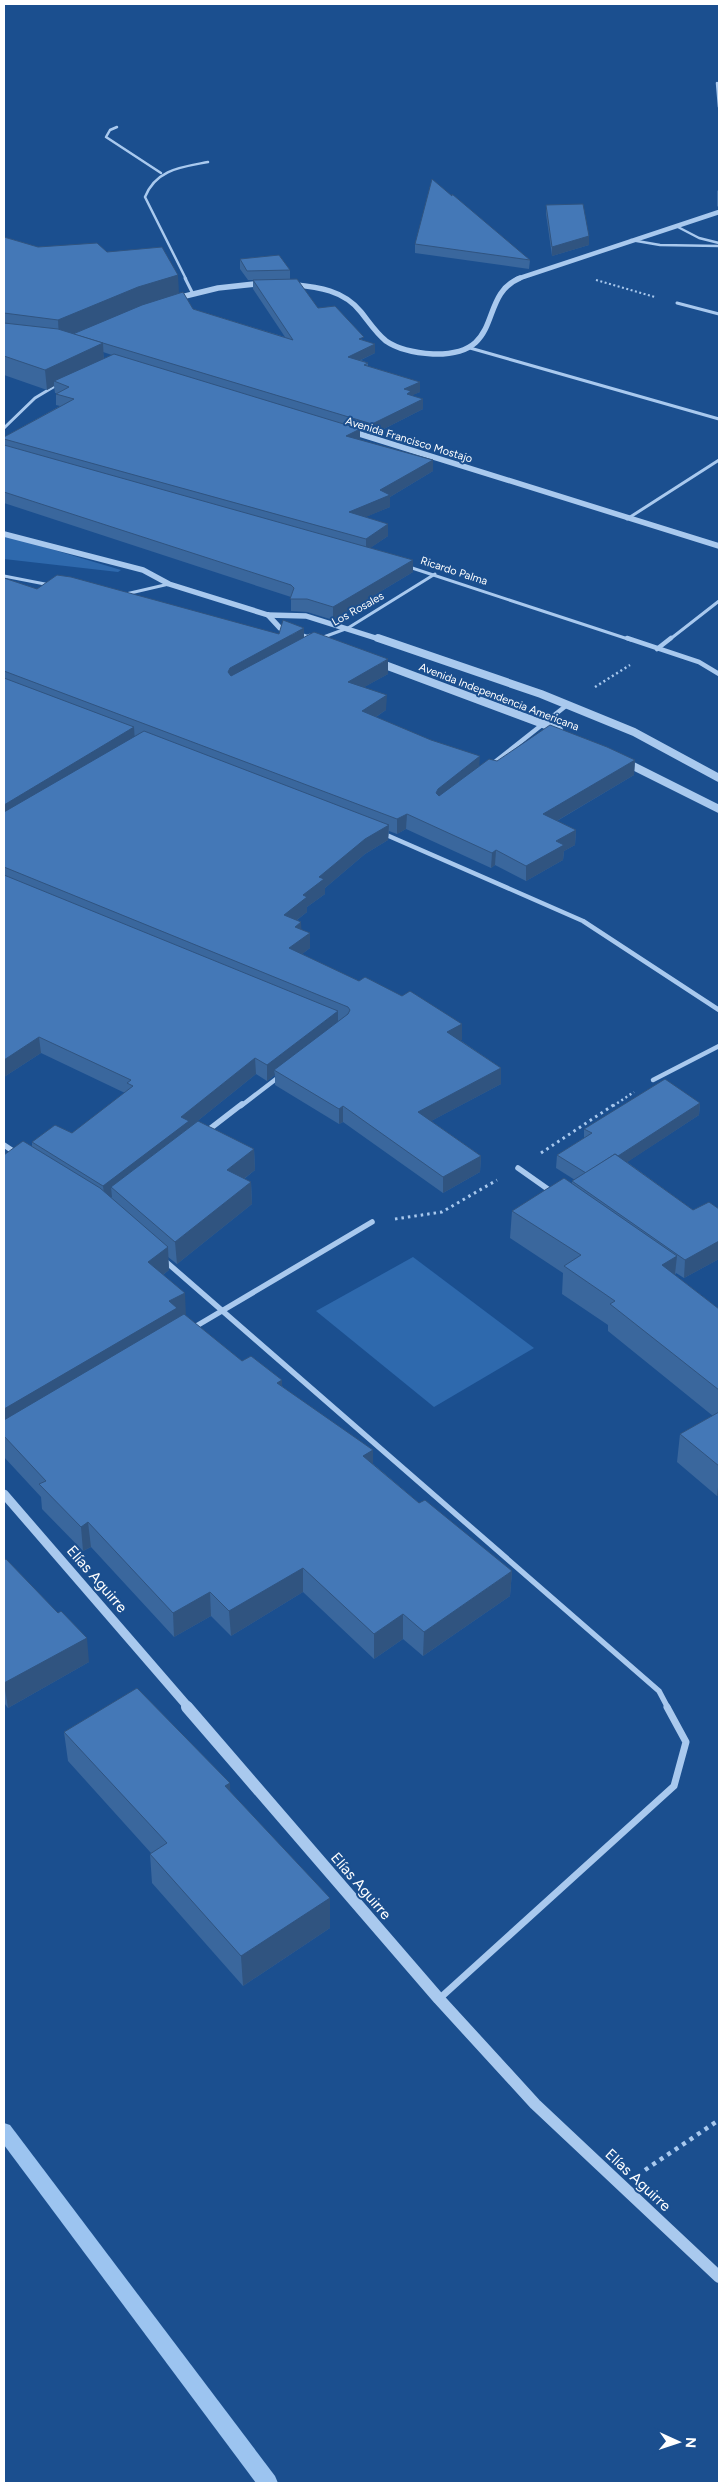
<svg xmlns="http://www.w3.org/2000/svg" width="723" height="2487" font-family="Figtree,sans-serif">
<rect width="100%" height="100%" fill="#1b4f8f"/>
<!-- green -->
<g fill="#2e69ad">
<polygon points="4,535 121,570 118,572 4,559"/>
<polygon points="413,1257 534,1348 434,1407 316,1311"/>
</g>
<g fill="none" stroke-linecap="round" stroke-linejoin="round">
<!-- stream -->
<polygon fill="#9cc4f0" fill-rule="evenodd" points="4,2123 10,2125 275,2476 278,2483 256,2483 4,2145"/>
<!-- path-far3 -->
<polyline stroke="#a9c9ee" stroke-width="2" stroke-dasharray="2 2.5" stroke-linecap="butt" points="596,280 655,297"/>
<!-- path-far2 -->
<g stroke="#a9c9ee" stroke-width="2.5" stroke-dasharray="2 3" stroke-linecap="butt">
<polyline points="595,687 630,665"/>
<polyline points="613,1106 634,1092"/>
</g>
<!-- path-far1 -->
<g stroke="#a9c9ee" stroke-width="3" stroke-dasharray="2.5 4" stroke-linecap="butt">
<polyline points="541,1153 615,1104"/>
<polyline points="395,1219 442,1212 497,1180"/>
</g>
<!-- path -->
<polyline stroke="#a9c9ee" stroke-width="4.5" stroke-dasharray="4 5" stroke-linecap="butt" points="645,2170 719,2120"/>
<!-- minor-far4 -->
<g stroke="#a9c9ee" stroke-width="2.5">
<polyline points="717,83 719,107"/>
<polyline points="117,127 110,130 106,137 161,173"/>
<polyline points="719,191 719,206"/>
<polyline points="676,226 699,238 719,243"/>
<polyline points="631,240 660,245 719,246"/>
<path d="M186,279l-41,-82c11,-28 37,-30 63,-35"/>
</g>
<!-- minor-far3 -->
<g stroke="#a9c9ee" stroke-width="3">
<polyline points="185,278 192,292"/>
<polyline points="677,303 719,314"/>
<polyline points="470,348 719,419"/>
<polyline points="4,428 35,398 60,383"/>
<polyline points="627,519 719,460"/>
<polyline points="406,566 631,640"/>
<polyline points="4,576 50,585"/>
<polyline points="126,594 169,584"/>
<polyline points="321,638 348,628 435,574"/>
<polyline points="669,640 719,601"/>
</g>
<!-- minor-far2 -->
<g stroke="#a9c9ee" stroke-width="4.5">
<polyline points="627,638 699,662 719,674"/>
<polyline points="657,649 671,638"/>
<polyline points="491,765 567,705"/>
<polyline points="382,833 583,921 719,1010"/>
<polyline points="653,1080 719,1046"/>
<polyline points="241,1106 280,1076"/>
</g>
<!-- minor-far1 -->
<g stroke="#a9c9ee" stroke-width="5.5">
<polyline points="207,1131 242,1104"/>
<polyline points="4,1145 16,1153"/>
<polyline points="518,1168 552,1192"/>
<polyline points="164,1260 659,1691 668,1708"/>
<polyline points="193,1328 372,1222"/>
</g>
<!-- minor -->
<polyline stroke="#a9c9ee" stroke-width="7" points="439,1999 674,1786 686,1742 667,1707"/>
<!-- tertiary-far4 -->
<polyline stroke="#a9c9ee" stroke-width="4.5" points="517,279 719,212"/>
<!-- tertiary-far3 -->
<g stroke="#a9c9ee" stroke-width="5.5">
<path d="M289,284c27,3 54,5 72,28 8,10 15,21 25,29 13,9 31,12 47,13 74,2 43,-58 87,-76"/>
<polyline points="173,299 218,288 264,283"/>
<polyline points="350,431 719,546"/>
<polyline points="4,534 143,570 169,584 268,615 306,616 382,640"/>
<polyline points="268,615 280,628 314,640"/>
</g>
<!-- tertiary-far2 -->
<g stroke="#a9c9ee" stroke-width="8">
<polyline points="310,638 315,640"/>
<polyline points="378,638 541,694 634,732 719,778"/>
<polyline points="377,662 559,730"/>
<polyline points="625,762 719,809"/>
</g>
<!-- tertiary-far1 -->
<polyline stroke="#a9c9ee" stroke-width="9" points="4,1494 189,1708"/>
<!-- tertiary -->
<polyline stroke="#a9c9ee" stroke-width="12" points="187,1707 439,1999 535,2104 719,2277"/>
</g>
<!-- wall -->
<g fill="#3a679d" fill-rule="evenodd">
<polygon points="452,196 530,260 529,269 415,253 415,244"/>
<polygon points="546,205 589,236 589,245 552,256 546,214"/>
<path d="M4,237l34,10 69,5 72,41 14,16 92,28 -32,-48v-9h-5l-8,-11v-10l50,11v9l28,29 46,33 11,3v9l-14,7 7,3v3l52,16v10l-8,3 11,14 -51,26 -12,-4v9l73,31 -43,26v10l-25,10 23,7v12l-18,12 43,12v12l-80,48 -26,-8 -16,-1v-14l-287,-94v-66l56,-31 -4,-1v-12h-1l-1,-7 -7,4 -43,-15zM103,352l9,3 -8,4z"/>
<polygon points="4,578 37,589 279,634 304,637 388,674 364,687 386,710 376,717 479,766 497,761 635,760 634,775 557,821 576,830 575,845 564,851 563,860 526,881 495,865 491,868 406,829 397,834 389,831 388,840 365,854 325,888 325,894 307,907 307,912 297,920 301,922 301,930 310,933 310,948 302,954 462,1040 460,1040 501,1068 501,1084 431,1121 481,1156 480,1172 443,1193 343,1122 339,1124 275,1085 275,1075 267,1081 256,1074 190,1127 254,1149 255,1170 244,1179 251,1182 252,1204 177,1264 168,1257 169,1270 163,1275 186,1316 242,1361 282,1380 282,1386 419,1503 512,1571 510,1596 423,1656 403,1639 374,1659 303,1592 231,1636 211,1616 174,1637 91,1547 83,1551 42,1509 41,1497 4,1457 4,1155 32,1146 32,1142 72,1133 125,1093 41,1053 4,1077"/>
<polygon points="700,1103 699,1115 627,1162 693,1210 719,1209 719,1259 684,1278 676,1273 675,1275 719,1309 719,1494 717,1496 677,1462 680,1434 713,1416 608,1331 608,1325 562,1294 563,1273 510,1238 512,1211 572,1183 572,1181 575,1180 556,1168 557,1155 584,1138 584,1129"/>
<polygon points="4,1560 89,1662 8,1708 4,1703"/>
<polygon points="64,1732 230,1792 330,1928 243,1986 152,1883 150,1854 151,1853 68,1761"/>
</g>
<!-- shaded-wall -->
<g fill="#305480">
<polygon points="589,236 589,245 552,256 552,247"/>
<polygon points="178,275 179,293 59,339 58,320 138,287"/>
<polygon points="103,343 104,362 54,381 54,386 47,390 45,370"/>
<polygon points="375,344 375,353 348,366 348,357"/>
<polygon points="420,382 420,392 411,396 411,401 404,389"/>
<polygon points="423,399 423,409 372,435 372,424"/>
<polygon points="360,429 360,441 346,436"/>
<polygon points="433,460 433,471 390,497 390,507 349,524 349,512 380,490"/>
<polygon points="388,524 388,536 366,551 366,539"/>
<polygon points="413,560 413,572 333,620 333,607"/>
<polygon points="304,628 304,642 231,683 228,672 230,668"/>
<polygon points="388,659 388,674 348,696 348,682"/>
<polygon points="387,695 386,710 362,726 362,711"/>
<polygon points="134,727 135,742 4,820 4,805"/>
<polygon points="480,756 479,770 437,804 436,793 438,789"/>
<polygon points="635,760 634,775 543,829 543,814"/>
<polygon points="407,814 406,829 397,834 397,819"/>
<polygon points="389,825 388,840 365,854 325,888 325,894 307,907 307,912 284,930 284,915 319,877 365,839"/>
<polygon points="576,830 575,845 564,851 563,860 526,881 526,866 556,841"/>
<polygon points="496,850 495,865 491,868 492,853"/>
<polygon points="301,922 302,937 295,927"/>
<polygon points="310,933 310,948 289,964 289,948"/>
<polygon points="338,1011 338,1027 274,1070 275,1075 267,1081 267,1065"/>
<polygon points="462,1024 462,1040 447,1047 447,1032"/>
<polygon points="39,1037 41,1053 4,1077 4,1060"/>
<polygon points="255,1058 256,1074 190,1127 111,1187 112,1197 105,1202 103,1186 181,1117"/>
<polygon points="501,1068 501,1084 418,1128 418,1112"/>
<polygon points="700,1103 699,1115 588,1188 589,1175"/>
<polygon points="343,1106 343,1122 339,1124 339,1109"/>
<polygon points="254,1149 255,1170 228,1191 227,1170"/>
<polygon points="481,1156 480,1172 443,1193 443,1177"/>
<polygon points="251,1182 252,1204 177,1264 175,1242"/>
<polygon points="719,1241 719,1259 684,1278 685,1260"/>
<polygon points="168,1247 169,1270 150,1285 148,1262"/>
<polygon points="677,1256 674,1283 662,1265"/>
<polygon points="185,1293 186,1317 4,1435 4,1409 169,1301"/>
<polygon points="282,1380 282,1404 277,1383"/>
<polygon points="373,1450 373,1474 363,1456"/>
<polygon points="719,1479 719,1494 717,1496"/>
<polygon points="88,1522 91,1547 83,1551 81,1527"/>
<polygon points="303,1568 303,1592 231,1636 229,1611"/>
<polygon points="512,1571 510,1596 423,1656 424,1632"/>
<polygon points="210,1592 211,1616 174,1637 173,1613"/>
<polygon points="403,1614 403,1639 374,1659 374,1634"/>
<polygon points="87,1638 89,1662 8,1708 4,1683"/>
<polygon points="230,1783 231,1812 225,1786"/>
<polygon points="330,1898 330,1928 243,1986 241,1956"/>
</g>
<!-- building -->
<g fill="#4478b7" stroke="#305480">
<polygon points="432,179 452,196 452,194 530,260 415,244"/>
<polygon points="583,204 589,236 552,247 546,205"/>
<polygon points="4,237 38,247 97,243 107,252 162,247 178,275 138,287 58,320 4,313"/>
<polygon points="279,255 290,270 247,271 240,259"/>
<polygon points="297,279 318,308 335,306 364,337 359,339 375,344 348,357 368,363 364,365 420,382 404,389 411,391 407,394 423,399 372,424 73,334 142,305 183,292 193,309 293,340 253,280"/>
<polygon points="4,323 58,329 103,343 45,370 4,356"/>
<polygon points="114,354 360,429 346,436 433,460 380,490 390,495 349,512 388,524 366,539 4,439 4,437 74,399 56,394 69,387 54,381"/>
<polygon points="4,445 413,560 333,607 307,599 290,599 294,588 291,585 4,492"/>
<polygon points="57,575 71,577 279,634 283,620 304,628 230,668 228,672 231,676 314,632 388,659 348,682 387,695 362,711 431,740 480,756 438,789 436,793 439,796 489,759 497,761 550,725 607,747 635,760 543,814 576,830 556,841 564,845 526,866 496,850 492,853 407,814 397,819 4,671 4,578 37,589"/>
<polygon points="4,678 134,727 4,805"/>
<polygon points="144,731 389,825 365,839 319,877 324,879 303,895 307,897 284,915 301,922 295,927 310,933 289,948 359,981 365,977 402,996 410,991 462,1024 447,1032 501,1068 418,1112 481,1156 443,1177 343,1106 339,1109 274,1070 348,1014 350,1010 348,1007 4,867 4,812"/>
<polygon points="4,875 338,1011 267,1065 255,1058 181,1117 189,1121 103,1186 32,1142 55,1125 72,1133 133,1086 127,1083 131,1080 39,1037 4,1060"/>
<polygon points="665,1079 700,1103 618,1156 615,1154 586,1173 557,1155 592,1133 584,1129"/>
<polygon points="198,1121 254,1149 227,1170 251,1182 175,1242 111,1187"/>
<polygon points="23,1141 100,1188 168,1247 148,1262 185,1293 169,1301 177,1308 4,1409 4,1155"/>
<polygon points="615,1154 693,1210 709,1202 719,1209 719,1241 685,1260 572,1181"/>
<polygon points="564,1178 677,1256 662,1265 719,1309 719,1390 610,1304 615,1301 564,1266 581,1255 512,1211"/>
<polygon points="184,1314 242,1361 251,1356 282,1380 277,1383 373,1450 363,1456 419,1503 425,1500 512,1571 424,1632 403,1614 374,1634 303,1568 229,1611 210,1592 173,1613 88,1522 81,1527 39,1484 46,1481 4,1436 4,1420"/>
<polygon points="719,1412 719,1466 680,1434"/>
<polygon points="6,1559 58,1613 61,1611 87,1638 4,1683 4,1560"/>
<polygon points="137,1688 230,1783 225,1786 330,1898 241,1956 150,1854 167,1843 64,1732"/>
</g>
<g text-anchor="middle" dominant-baseline="central" stroke-width="4" stroke-linejoin="round" paint-order="stroke">
<!-- far-street labels -->
<g font-size="11" fill="#fff" stroke="#1b4f8f">
<text transform="translate(409 440) rotate(17)">Avenida Francisco Mostajo</text>
<text transform="translate(454 571) rotate(18)">Ricardo Palma</text>
<text transform="translate(358 609) rotate(-29)">Los Rosales</text>
<text transform="translate(499 697) rotate(21)">Avenida Independencia Americana</text>
</g>
<!-- near-street labels -->
<g font-size="15" fill="#fff" stroke="#1b4f8f">
<text transform="translate(97 1579) rotate(49)">Elías Aguirre</text>
<text transform="translate(361 1886) rotate(49)">Elías Aguirre</text>
<text transform="translate(638 2180) rotate(43)">Elías Aguirre</text>
</g>
</g>
<!-- border -->
<rect width="723" height="2487" fill="none" stroke="#ffffff" stroke-width="10"/>
<!-- north arrow -->
<g transform="translate(678 2442) rotate(93)" stroke="#1b4f8f" stroke-width="4" paint-order="stroke">
<path d="M0-4L9 19L0 12L-9 19Z" fill="#ffffff"/>
<text y="-8" font-size="14" font-weight="bold" text-anchor="middle" fill="#ffffff">N</text>
</g>
</svg>
